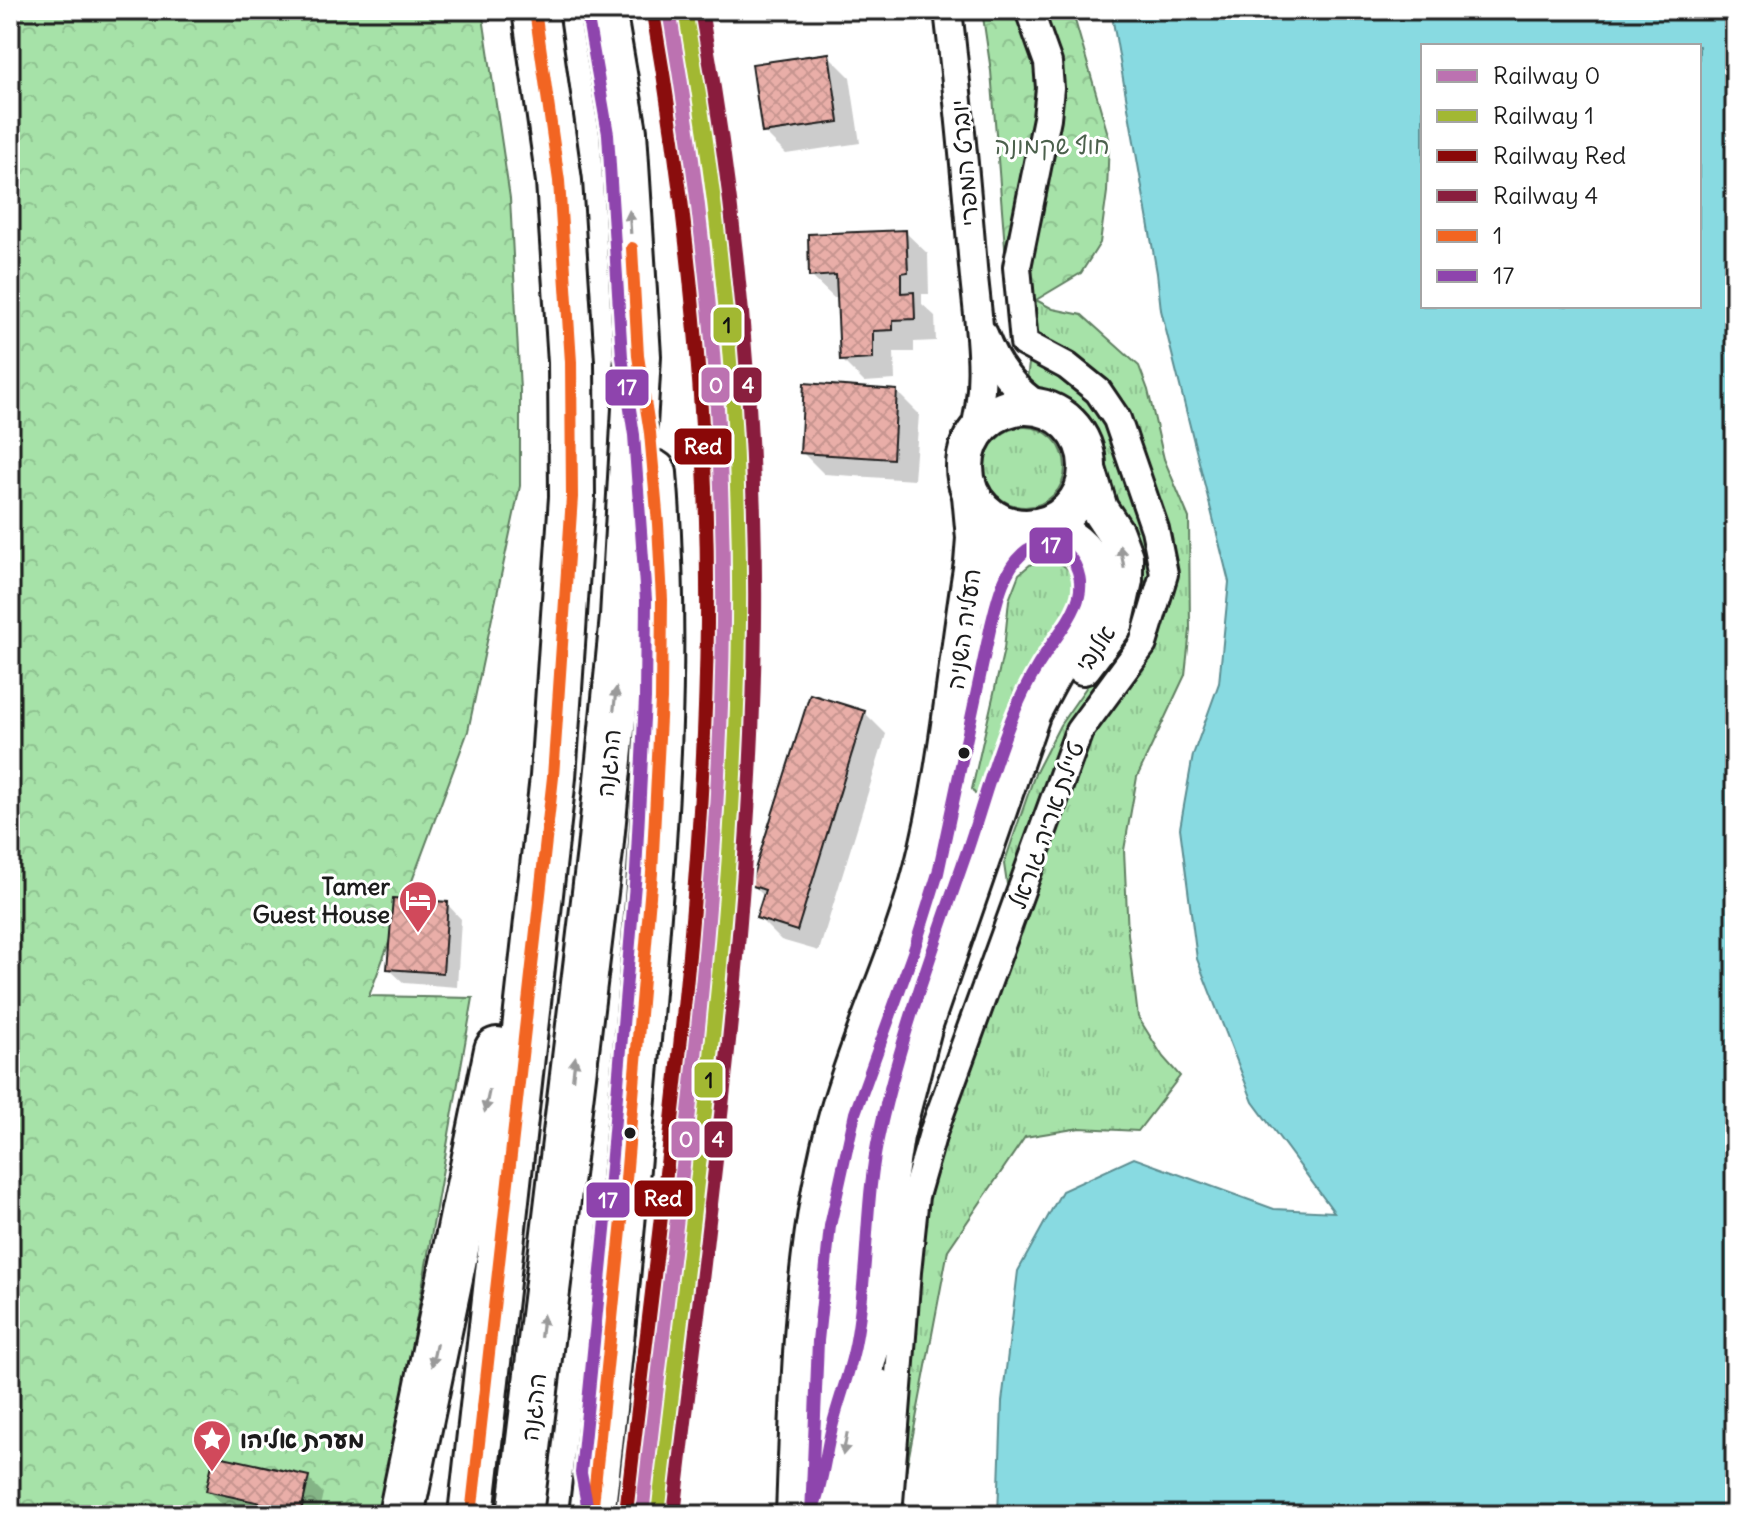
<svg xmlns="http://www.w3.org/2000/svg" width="1745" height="1525" font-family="Delius,'Playpen Sans Hebrew',sans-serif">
<defs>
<pattern id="grass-tufts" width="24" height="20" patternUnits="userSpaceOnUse" patternTransform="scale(2)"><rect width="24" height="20" fill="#a6e2a8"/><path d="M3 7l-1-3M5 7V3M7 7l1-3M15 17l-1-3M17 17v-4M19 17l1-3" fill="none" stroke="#8ec190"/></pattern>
<pattern id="forest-crowns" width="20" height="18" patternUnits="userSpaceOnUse" patternTransform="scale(2)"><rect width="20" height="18" fill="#a6e2a8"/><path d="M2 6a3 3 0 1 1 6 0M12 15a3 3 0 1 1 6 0" fill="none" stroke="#8ec190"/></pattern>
<pattern id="building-cross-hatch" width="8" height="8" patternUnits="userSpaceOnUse" patternTransform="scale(2)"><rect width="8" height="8" fill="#e9aea8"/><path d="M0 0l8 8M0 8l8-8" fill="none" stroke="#c79590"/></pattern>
</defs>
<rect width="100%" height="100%" fill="#fff"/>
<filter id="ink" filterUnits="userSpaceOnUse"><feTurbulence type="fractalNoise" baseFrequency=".0125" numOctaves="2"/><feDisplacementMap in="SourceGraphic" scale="16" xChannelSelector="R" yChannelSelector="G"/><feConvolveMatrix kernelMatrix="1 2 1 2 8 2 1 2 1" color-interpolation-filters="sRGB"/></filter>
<g filter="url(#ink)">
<!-- grass -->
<g fill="url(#grass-tufts)" stroke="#617f62" stroke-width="2">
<polygon points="1036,300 1053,309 1082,315 1139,366 1148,390 1164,459 1189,518 1190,630 1185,675 1137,777 1124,850 1128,934 1138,1017 1163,1057 1180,1076 1138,1131 1080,1128 1025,1137 948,1250 904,1482 909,1280 919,1202 995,1004 1015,938 1004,864 1035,774 1060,725 1104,662 1130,637 1138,604 1142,564 1134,534 1107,495 1086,421 1058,397 1027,381"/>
<circle cx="1025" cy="467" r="40"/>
<path d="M1049,559c20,5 31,20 28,41 -2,18 -19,32 -29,46 -9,11 -15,25 -22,38 -17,33 -27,68 -38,104l-13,6 -3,-5 32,-140 5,-49 10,-26 12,-10z"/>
</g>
<!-- forest -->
<g fill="url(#forest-crowns)" stroke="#617f62" stroke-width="2">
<polygon points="10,10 482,10 510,198 520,390 520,486 468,731 369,996 473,998 382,1515 10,1515"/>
<polygon points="982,10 1072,10 1109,138 1107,192 1100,243 1081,273 1036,300 1011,323 991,71"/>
</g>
<!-- water -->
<path fill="#88dae1" stroke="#5d8e92" stroke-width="2" fill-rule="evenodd" d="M1111,10h624v1505h-737l4,-113 16,-131 44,-80 72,-33 140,51 60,3 -81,-110 -56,-143 -17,-131 13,-73 26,-72 10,-101 -68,-272 -4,-37zM1423,46h276v260h-276z"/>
<!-- shadow -->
<g fill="#0003">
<polygon points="828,55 850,77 860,143 786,154 764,132"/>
<polygon points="905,232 928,254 929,294 922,294 922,304 935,316 936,341 914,342 914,352 894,352 895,380 864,382 842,360 839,298 834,298 811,276"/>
<polygon points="897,392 919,414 914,480 824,474 802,452"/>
<polygon points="864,712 886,734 819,951 781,940 759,918 765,897 753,885"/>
<polygon points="447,904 461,919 457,987 404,983 389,969"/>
<polygon points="308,1478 323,1493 318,1515 267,1515 223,1505 208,1490"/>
</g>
<!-- building -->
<g fill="url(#building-cross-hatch)" stroke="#1c1c1c" stroke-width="2">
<polygon points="829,53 839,122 762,133 752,64"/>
<polygon points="906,230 908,272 901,273 901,293 914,292 915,319 893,320 893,330 873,331 873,359 840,361 836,275 809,277 808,234"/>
<polygon points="804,383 897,390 893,459 800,453"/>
<polygon points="810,694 865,711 797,931 756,918 765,890 750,885"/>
<polygon points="393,898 448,902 443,973 387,969"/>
<polygon points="214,1455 309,1476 301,1512 206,1491"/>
</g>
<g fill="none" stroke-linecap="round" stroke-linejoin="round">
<!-- street casing -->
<g stroke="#1c1c1c" stroke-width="32">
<g id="street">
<path d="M948,10c10,86 18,171 25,257 5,55 17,118 -1,171"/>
<path d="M984,334c12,32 29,55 58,74"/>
<polyline points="888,1515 907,1272 915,1196 933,1133 1079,731 1143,644 1164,574 1155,529 1117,419 1098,391 1067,366 1024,343 1017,267 1047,118 1050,88 1048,63 1029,10"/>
</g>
</g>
<!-- secondary casing -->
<g stroke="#1c1c1c" stroke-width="42">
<g id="secondary">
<circle cx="1026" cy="467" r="61"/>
<path d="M979,605c9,-32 23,-56 50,-76"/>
<polyline points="1083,666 1114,625 1124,580 1124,557 1115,533 1099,509 1087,469"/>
<path d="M795,1515c5,-137 7,-275 45,-407 24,-82 62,-158 83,-240 26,-100 33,-204 50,-305l2,-25 -4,-43"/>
<path d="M833,1515l14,-81 25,-91 14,-149 9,-58 29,-112 108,-312c9,-16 17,-34 27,-49 8,-12 17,-24 25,-36 29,-45 8,-84 -39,-101"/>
<polyline points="860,1515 873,1431 875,1386"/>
</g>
</g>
<!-- highway casing -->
<g stroke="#1c1c1c" stroke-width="50">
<g id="highway">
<polyline points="401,1515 497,1050"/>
<polyline points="471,1515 553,777 572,497 571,362 559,181 535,10"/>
<polyline points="520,1515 600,851 623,617 638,356 624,132 603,10"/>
<path d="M592,1515c20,-166 34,-333 48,-499 15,-181 29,-362 14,-543"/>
<polyline points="828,1515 837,1491"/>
</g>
</g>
<!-- street -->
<use href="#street" stroke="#fff" stroke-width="26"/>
<!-- secondary -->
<use href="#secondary" stroke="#fff" stroke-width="36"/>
<!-- highway -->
<use href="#highway" stroke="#fff" stroke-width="44"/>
<!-- bus-1 casing -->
<g stroke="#fff" stroke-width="18">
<g id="bus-1">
<polyline points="471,1515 553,777 572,497 571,362 559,181 535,10"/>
<polyline points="592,1515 625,1191 652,873 661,699 662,600 658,524 650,433 638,356 632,248"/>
</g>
</g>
<!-- bus-2 casing -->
<g stroke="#fff" stroke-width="18">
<g id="bus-2">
<polyline points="587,13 608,134 622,357 634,435 646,600 645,699 636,872 609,1190 581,1473 589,1515"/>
<path d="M811,1515l7,-174 12,-115 25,-113 59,-163 24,-77 53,-248c6,-24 12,-54 31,-71 31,-29 73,13 53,53 -7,17 -20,31 -29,46 -11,16 -21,35 -29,53 -21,47 -34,99 -51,148 -32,92 -65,182 -86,276 -16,69 -11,141 -24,210 -5,30 -17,58 -24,87 -7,28 -9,55 -19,82"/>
</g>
</g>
<!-- bus-1 -->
<use href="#bus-1" stroke="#f26522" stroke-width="12"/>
<!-- bus-2 -->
<use href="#bus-2" stroke="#8e44ad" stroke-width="12"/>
<!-- rail-1 casing -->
<g stroke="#fff" stroke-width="20">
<path id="rail-1" d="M642,1515c33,-294 78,-597 81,-893 2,-206 -19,-409 -54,-612"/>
</g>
<!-- rail-2 casing -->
<g stroke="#fff" stroke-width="20">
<path id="rail-2" d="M658,1515c33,-294 78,-597 81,-893 2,-205 -18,-410 -54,-612"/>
</g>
<!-- rail-3 casing -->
<g stroke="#fff" stroke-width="20">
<path id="rail-3" d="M626,1513c33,-295 78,-592 81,-890 2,-205 -19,-408 -54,-610"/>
</g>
<!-- rail-4 casing -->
<g stroke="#fff" stroke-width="20">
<path id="rail-4" d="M674,1515c34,-295 78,-596 81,-893 2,-205 -18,-410 -54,-612"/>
</g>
<!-- rail-1 -->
<use href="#rail-1" stroke="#bc72b1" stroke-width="14"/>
<!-- rail-2 -->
<use href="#rail-2" stroke="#a2b832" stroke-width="14"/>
<!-- rail-3 -->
<use href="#rail-3" stroke="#8a0808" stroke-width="14"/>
<!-- rail-4 -->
<use href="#rail-4" stroke="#891f3e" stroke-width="14"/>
</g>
<!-- one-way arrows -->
<defs><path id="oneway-solid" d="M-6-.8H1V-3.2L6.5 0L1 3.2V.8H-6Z" transform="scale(2)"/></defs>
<g fill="#999">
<use href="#oneway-solid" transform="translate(630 222) rotate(-94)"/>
<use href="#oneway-solid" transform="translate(1122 557) rotate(-101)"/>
<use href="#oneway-solid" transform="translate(615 699) rotate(-84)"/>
<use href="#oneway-solid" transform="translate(574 1068) rotate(-83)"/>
<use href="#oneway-solid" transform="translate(487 1101) rotate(102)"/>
<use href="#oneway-solid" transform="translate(542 1326) rotate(-83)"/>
<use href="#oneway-solid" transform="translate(434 1355) rotate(102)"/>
<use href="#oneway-solid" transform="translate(845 1444) rotate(101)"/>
</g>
</g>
<!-- icons -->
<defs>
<g id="hotel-pin" transform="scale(2)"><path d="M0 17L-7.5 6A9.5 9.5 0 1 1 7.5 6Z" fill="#d1495b" stroke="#fff"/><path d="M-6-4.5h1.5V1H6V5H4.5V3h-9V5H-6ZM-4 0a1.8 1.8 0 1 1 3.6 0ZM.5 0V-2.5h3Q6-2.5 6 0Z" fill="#fff"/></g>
<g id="sight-pin" transform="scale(2)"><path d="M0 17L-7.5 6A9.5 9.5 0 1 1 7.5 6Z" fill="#d1495b" stroke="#fff"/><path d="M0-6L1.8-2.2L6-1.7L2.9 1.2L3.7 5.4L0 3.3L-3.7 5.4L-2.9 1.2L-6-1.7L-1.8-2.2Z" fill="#fff"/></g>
</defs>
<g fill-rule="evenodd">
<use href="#hotel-pin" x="418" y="900"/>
<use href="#sight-pin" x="212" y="1439"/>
</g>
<!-- markers -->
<g fill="#1c1c1c" stroke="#fff" stroke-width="3">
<circle cx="964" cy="753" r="7"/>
<circle cx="630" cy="1133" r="7"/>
</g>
<g text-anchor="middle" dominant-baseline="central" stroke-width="6" stroke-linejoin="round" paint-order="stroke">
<!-- park labels -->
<g font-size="24" fill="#4c614d" stroke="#fff">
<text x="1052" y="145">חוף שקמונה</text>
</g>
<!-- street labels -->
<g font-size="24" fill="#1c1c1c" stroke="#fff">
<text transform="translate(964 163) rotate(-95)">יוברט המפרי</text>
<text transform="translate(963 629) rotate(-82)">העליה השניה</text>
<text transform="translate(1095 648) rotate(-55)">אלנבי</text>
<text transform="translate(608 763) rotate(-84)">ההגנה</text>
<text transform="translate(1046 825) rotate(-70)">טיילת אריה גוראל</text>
<text transform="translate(533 1407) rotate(-83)">ההגנה</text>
</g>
<!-- poi labels -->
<g font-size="24" font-weight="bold" fill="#1c1c1c" stroke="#fff" text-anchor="end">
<text x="390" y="886">Tamer<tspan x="390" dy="28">Guest House</tspan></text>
<text x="240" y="1439" text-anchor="start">מערת אליהו</text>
</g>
</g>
<g stroke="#fff" stroke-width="3">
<rect x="712" y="306" width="31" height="38" rx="8" fill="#a2b832"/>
<rect x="732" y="366" width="31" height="38" rx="8" fill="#891f3e"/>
<rect x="700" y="366" width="31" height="38" rx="8" fill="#bc72b1"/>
<rect x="604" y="368" width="46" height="39" rx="8" fill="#8e44ad"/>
<rect x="673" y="427" width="60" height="39" rx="8" fill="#8a0808"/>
<rect x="1028" y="526" width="46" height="39" rx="8" fill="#8e44ad"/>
<rect x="693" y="1061" width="31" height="38" rx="8" fill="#a2b832"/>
<rect x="670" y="1120" width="31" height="39" rx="8" fill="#bc72b1"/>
<rect x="703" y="1120" width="31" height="39" rx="8" fill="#891f3e"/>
<rect x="633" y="1179" width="61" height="39" rx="8" fill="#8a0808"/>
<rect x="585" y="1181" width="46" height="38" rx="8" fill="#8e44ad"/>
</g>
<g font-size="22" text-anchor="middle" font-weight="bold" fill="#fff">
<text x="748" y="393">4</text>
<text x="716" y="393">0</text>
<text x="627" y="395">17</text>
<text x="703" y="454">Red</text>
<text x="1051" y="553">17</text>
<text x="686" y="1147">0</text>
<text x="718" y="1147">4</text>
<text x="663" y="1206">Red</text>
<text x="608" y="1208">17</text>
</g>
<g font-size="22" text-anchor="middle" font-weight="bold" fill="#111">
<text x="727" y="333">1</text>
<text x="709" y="1088">1</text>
</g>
<!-- margin -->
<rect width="1745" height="1525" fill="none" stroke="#fff" stroke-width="40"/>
<rect x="20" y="20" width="1705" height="1485" fill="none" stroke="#1c1c1c" stroke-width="3" filter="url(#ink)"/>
<!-- legend -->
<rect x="1421" y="44" width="280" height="264" fill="#ffffff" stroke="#a4a4a4" stroke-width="2"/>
<rect x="1437" y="70" width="40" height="12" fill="#bc72b1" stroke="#a4a4a4" stroke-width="2"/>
<text x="1493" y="84" font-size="24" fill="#1c1c1c">Railway 0</text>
<rect x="1437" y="110" width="40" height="12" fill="#a2b832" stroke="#a4a4a4" stroke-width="2"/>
<text x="1493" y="124" font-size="24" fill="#1c1c1c">Railway 1</text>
<rect x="1437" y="150" width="40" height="12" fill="#8a0808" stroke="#a4a4a4" stroke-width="2"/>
<text x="1493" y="164" font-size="24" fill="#1c1c1c">Railway Red</text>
<rect x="1437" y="190" width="40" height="12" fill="#891f3e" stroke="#a4a4a4" stroke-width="2"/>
<text x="1493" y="204" font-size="24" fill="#1c1c1c">Railway 4</text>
<rect x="1437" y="230" width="40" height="12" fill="#f26522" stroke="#a4a4a4" stroke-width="2"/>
<text x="1493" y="244" font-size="24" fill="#1c1c1c">1</text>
<rect x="1437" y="270" width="40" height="12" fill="#8e44ad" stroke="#a4a4a4" stroke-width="2"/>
<text x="1493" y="284" font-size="24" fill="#1c1c1c">17</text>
</svg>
